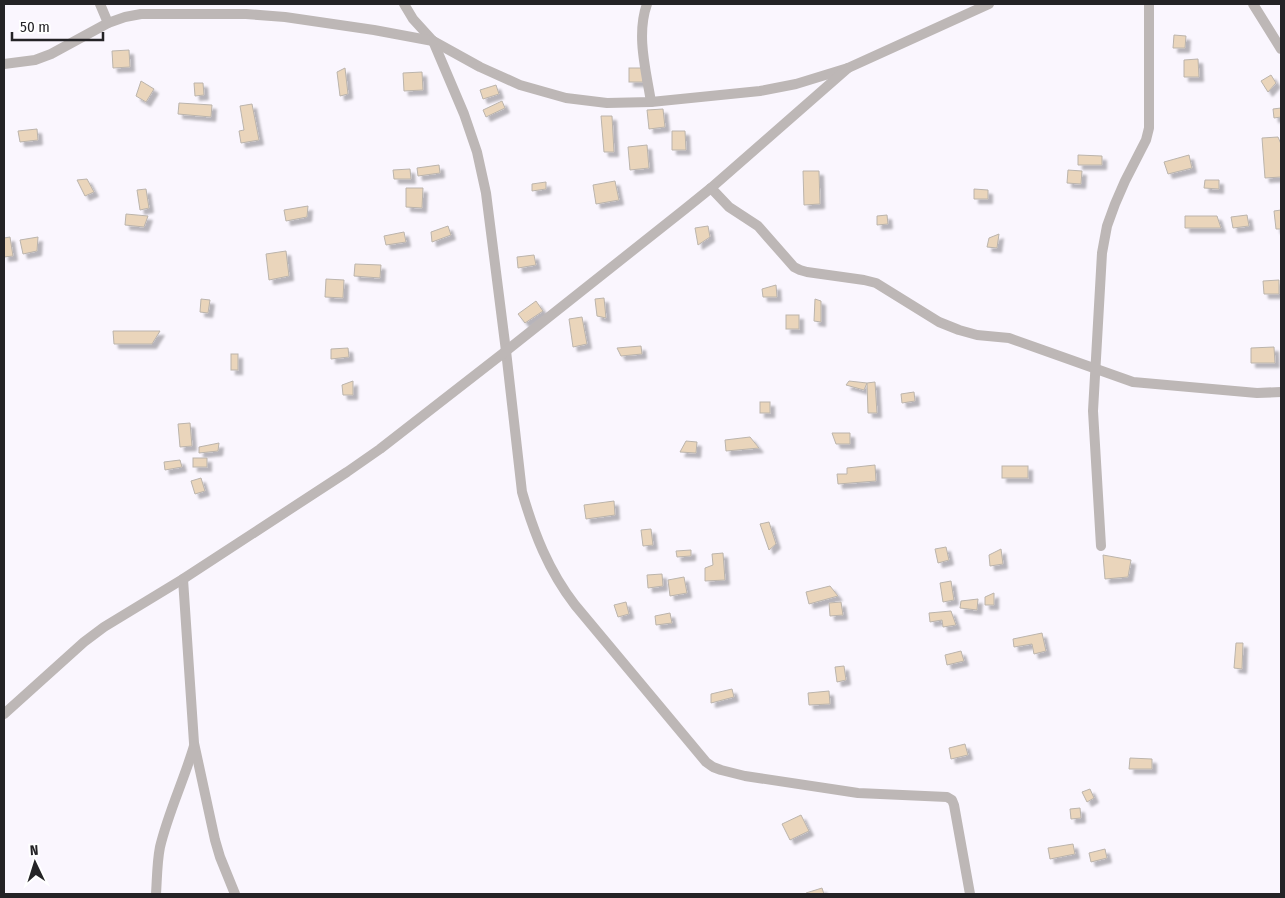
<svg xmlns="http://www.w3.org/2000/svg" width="1285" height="898" font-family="'Fira Sans Condensed',sans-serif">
<defs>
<filter id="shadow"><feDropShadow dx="4.5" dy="4.5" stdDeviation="1" flood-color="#0004"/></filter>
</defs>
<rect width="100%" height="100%" fill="#faf6fe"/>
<!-- building -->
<g fill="#ead5bb" stroke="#bbb4ac" filter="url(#shadow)">
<polygon points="1174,35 1186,36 1185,48 1173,48"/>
<polygon points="129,50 130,67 113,68 112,51"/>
<polygon points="1198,59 1199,77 1184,77 1184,60"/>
<polygon points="345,68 348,94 340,96 337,72"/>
<rect x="629" y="68" width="14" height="14"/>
<polygon points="422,72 423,90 404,91 403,73"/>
<polygon points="1271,75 1276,83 1268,92 1261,81"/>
<polygon points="141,81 154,89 146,102 136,96"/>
<polygon points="194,83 203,83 204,95 195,96"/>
<polygon points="496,85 499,94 483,99 480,90"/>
<polygon points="502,101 505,108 486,117 483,110"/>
<polygon points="179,103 212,105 211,117 178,114"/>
<polygon points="252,104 259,140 241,143 239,131 244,130 240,106"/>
<polygon points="1281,108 1281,117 1274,118 1273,109"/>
<polygon points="663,109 665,127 649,129 647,110"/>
<polygon points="601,116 612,116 614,152 604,152"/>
<polygon points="37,129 38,140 20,142 18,131"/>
<polygon points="672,131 685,131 686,150 672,150"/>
<polygon points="1278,137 1281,144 1281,177 1265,178 1262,138"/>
<polygon points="647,145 649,168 630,170 628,147"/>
<polygon points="1078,155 1102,156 1102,165 1078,165"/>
<polygon points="1189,155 1192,168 1168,174 1164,162"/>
<polygon points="439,165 440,173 418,176 417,168"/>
<polygon points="410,169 411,179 394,179 393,170"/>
<polygon points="1068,170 1082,171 1081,184 1067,183"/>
<polygon points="803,171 819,171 820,204 804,205"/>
<polygon points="87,179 94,192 85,196 77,180"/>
<polygon points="1205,180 1219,180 1219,189 1204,188"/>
<polygon points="615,181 619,200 596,204 593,185"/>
<polygon points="546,182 546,189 532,191 532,184"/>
<polygon points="406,188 423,188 422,208 406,207"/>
<polygon points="146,189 149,208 140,210 137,190"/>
<polygon points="974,189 988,190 988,199 974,199"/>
<polygon points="308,206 307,217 286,221 284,210"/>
<polygon points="1281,210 1281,229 1276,229 1274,211"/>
<polygon points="126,214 148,216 144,227 125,225"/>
<polygon points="887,215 888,224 877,225 877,216"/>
<polygon points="1247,215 1249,226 1233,228 1231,217"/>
<polygon points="1185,216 1217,216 1221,228 1185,228"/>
<polygon points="448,226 451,235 432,242 431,232"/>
<polygon points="708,226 710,237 698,245 695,228"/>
<polygon points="404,232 406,242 386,245 384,236"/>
<polygon points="999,234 997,248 987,247 989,238"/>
<polygon points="10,237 13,256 4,257 4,238"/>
<polygon points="38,237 37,251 23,254 20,240"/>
<polygon points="286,251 289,276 269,280 266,254"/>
<polygon points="534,255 536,265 518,268 517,257"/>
<polygon points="355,264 381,265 380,278 354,276"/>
<polygon points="326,279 344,280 343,298 325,297"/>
<polygon points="1279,280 1279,294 1264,294 1263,281"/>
<polygon points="776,285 777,297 763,297 762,289"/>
<polygon points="604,298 606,318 597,316 595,299"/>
<polygon points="201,299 210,300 208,313 200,312"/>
<polygon points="815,299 821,301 821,322 814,321"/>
<polygon points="536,301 543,311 525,323 518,314"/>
<rect x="786" y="315" width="13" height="14"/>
<polygon points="582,317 587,344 573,347 569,319"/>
<polygon points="113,331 160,331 152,344 114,344"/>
<polygon points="641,346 642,354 621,356 617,348"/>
<polygon points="1274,347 1275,363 1251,363 1251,348"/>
<polygon points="348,348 349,357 331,359 331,349"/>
<rect x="231" y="354" width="7" height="16"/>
<polygon points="353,381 353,395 343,395 342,385"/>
<polygon points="849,381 867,383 864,390 846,385"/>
<polygon points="875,382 877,413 868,413 867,383"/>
<polygon points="914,392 915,401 902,403 901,394"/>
<rect x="760" y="402" width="10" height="11"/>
<polygon points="190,423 192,446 180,447 178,424"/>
<polygon points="832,433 850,433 850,444 836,444"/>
<polygon points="750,437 759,448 726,451 725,440"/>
<polygon points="686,441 697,442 696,453 680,452"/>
<polygon points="219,443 218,451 199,453 199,447"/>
<rect x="193" y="458" width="14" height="9"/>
<polygon points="180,460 182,467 165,470 164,462"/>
<polygon points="875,465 876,481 838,484 837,474 847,474 847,468"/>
<rect x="1002" y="466" width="26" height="12"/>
<polygon points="201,478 205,491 195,494 191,481"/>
<polygon points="614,501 615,515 586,519 584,505"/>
<polygon points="769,522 776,544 769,550 760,524"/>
<polygon points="651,529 653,545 643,546 641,530"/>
<polygon points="946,547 949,560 938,563 935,549"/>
<polygon points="1001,549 1003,564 990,566 989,555"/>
<polygon points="691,550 691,556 677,557 676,551"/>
<polygon points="723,553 725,580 705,581 705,568 713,565 712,554"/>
<polygon points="1103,555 1131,560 1128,577 1105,579"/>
<polygon points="662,574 663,586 648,588 647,575"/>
<polygon points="684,577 687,593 670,596 668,580"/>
<polygon points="951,581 954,600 943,602 940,583"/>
<polygon points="830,586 838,596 809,604 806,592"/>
<polygon points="994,593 994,605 985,605 985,597"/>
<polygon points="978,599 977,610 960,608 961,601"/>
<polygon points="626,602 629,614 618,617 614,605"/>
<polygon points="841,602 843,615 830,616 829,603"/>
<polygon points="951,611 956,625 943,627 942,620 930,622 929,613"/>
<polygon points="670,613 672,623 656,625 655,616"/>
<polygon points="1042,633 1046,651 1034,654 1032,644 1014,647 1013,639"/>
<polygon points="1236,643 1243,643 1242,669 1234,668"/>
<polygon points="961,651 964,661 947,665 945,655"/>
<polygon points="844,666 846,680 837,682 835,667"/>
<polygon points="732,689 734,697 711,703 711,694"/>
<polygon points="829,691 830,704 809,705 808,693"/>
<polygon points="965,744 968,755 951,759 949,748"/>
<polygon points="1130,758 1152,759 1152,769 1129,769"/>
<polygon points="1090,789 1094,798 1087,802 1082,792"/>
<polygon points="1080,808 1081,818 1071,819 1070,809"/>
<polygon points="801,815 809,831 790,840 782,824"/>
<polygon points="1073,844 1075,854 1050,859 1048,848"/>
<polygon points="1105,849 1107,858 1091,862 1089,853"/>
<polygon points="822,888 824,894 806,894 806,893"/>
</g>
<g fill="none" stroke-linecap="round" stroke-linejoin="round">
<!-- minor -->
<g stroke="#bdb7b6" stroke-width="10">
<polyline points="100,4 108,23"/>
<polyline points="404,4 413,19 433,41 480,67 520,85 566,98 607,103 651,102 760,91 796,84 848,68 989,4"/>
<path d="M647,4c-11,31 -1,66 4,98"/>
<polyline points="1253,4 1281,49"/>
<path d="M433,41l31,73 13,38 9,41 20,158 16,141c12,41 26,78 53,113l131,157 7,5 8,3 24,6 113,17 89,4 5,3 2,5 16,89"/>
<polyline points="4,64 35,60 51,54 108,23 125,17 141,14 246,14 285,17 374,30 433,41"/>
<polyline points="711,188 729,207 758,226 794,267 800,270 807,272 864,280 876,283 939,322 959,330 977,335 1009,338 1133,382 1257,393 1281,392"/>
<polyline points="1101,546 1093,411 1102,253 1107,226 1115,204 1125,181 1146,140 1149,128 1149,4"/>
<polyline points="183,579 194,743 215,840 220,857 235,894"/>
<polyline points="4,714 84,642 104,627 183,579 347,472 380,449 506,351 685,209 711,188 848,68"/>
<path d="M156,894c1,-15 1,-32 4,-47 8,-34 24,-67 34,-101"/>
</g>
</g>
<!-- border -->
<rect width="1285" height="898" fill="none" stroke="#242326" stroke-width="10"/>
<!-- north arrow -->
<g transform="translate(35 863) rotate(356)" stroke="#ffffff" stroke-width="4" paint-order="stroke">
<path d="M0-4L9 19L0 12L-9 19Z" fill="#242326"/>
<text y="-8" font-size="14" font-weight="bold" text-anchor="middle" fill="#242326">N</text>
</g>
<!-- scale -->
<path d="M12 32v8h91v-8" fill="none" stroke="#242326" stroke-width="2.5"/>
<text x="20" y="32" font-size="15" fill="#242326" stroke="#ffffff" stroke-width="4" paint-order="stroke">50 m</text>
</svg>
